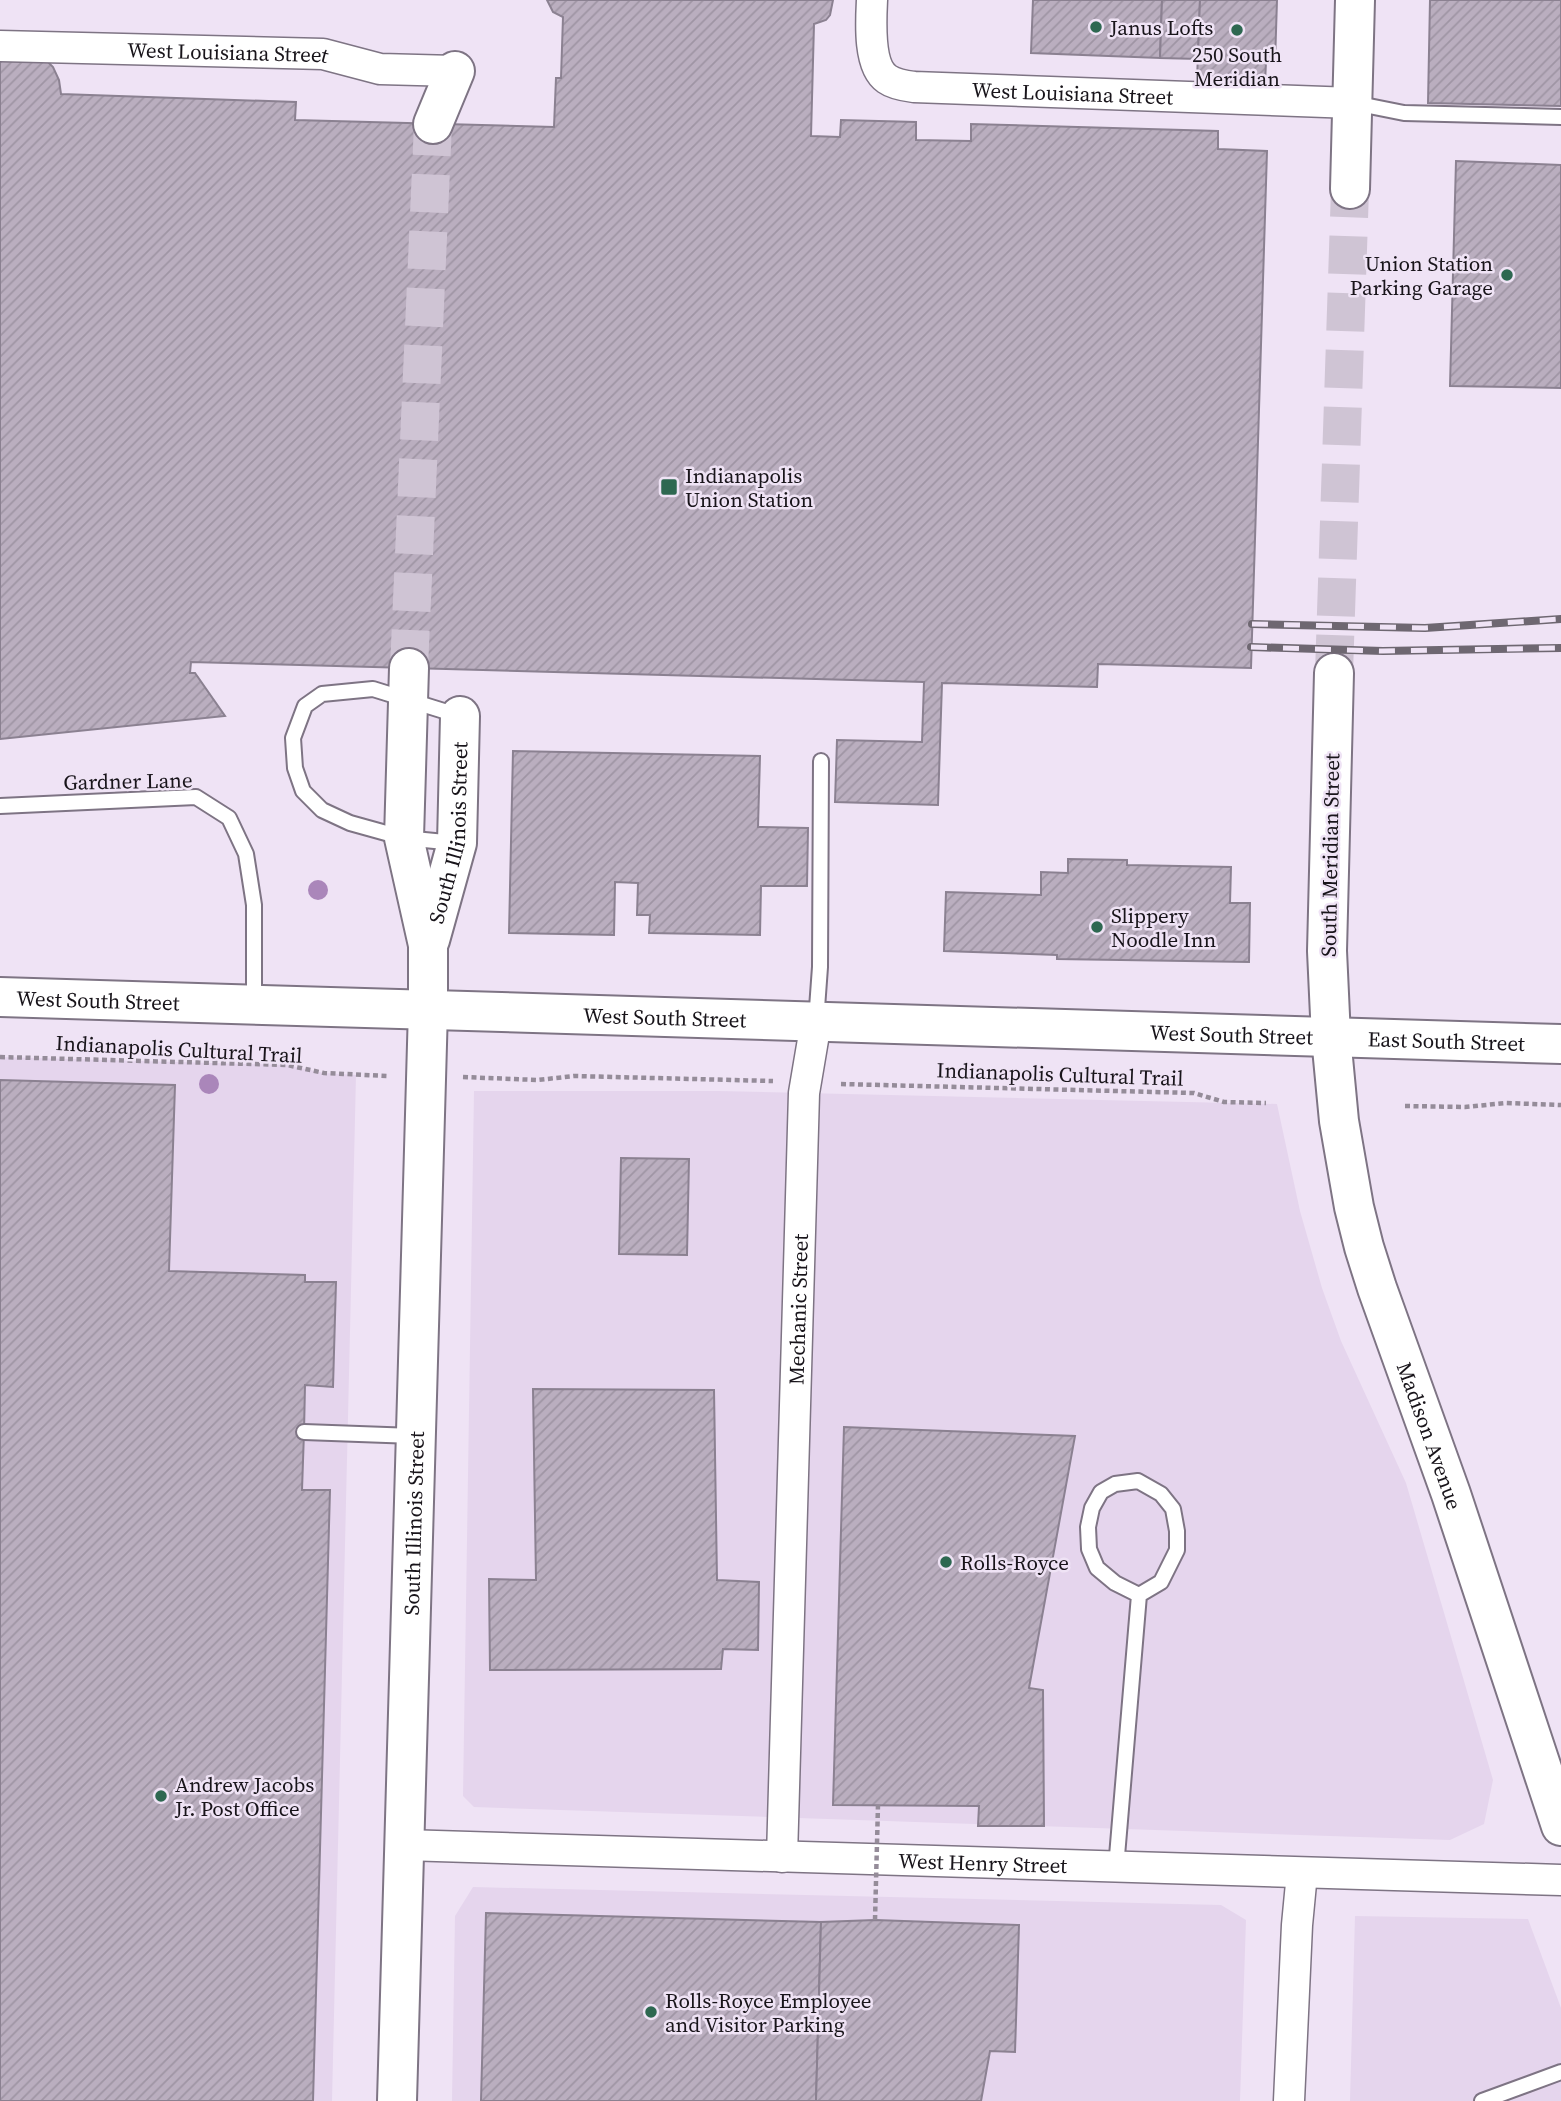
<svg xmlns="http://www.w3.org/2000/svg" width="1561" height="2101" font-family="'Source Serif 4',serif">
<defs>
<pattern id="building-hatch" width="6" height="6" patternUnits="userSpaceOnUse" patternTransform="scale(1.75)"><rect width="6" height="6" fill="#baaebf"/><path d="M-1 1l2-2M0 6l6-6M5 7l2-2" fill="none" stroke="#9f95a4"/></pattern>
</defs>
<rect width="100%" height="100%" fill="#efe3f5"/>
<!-- built -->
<g fill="#e5d5ed">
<polygon points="0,1057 287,1065 324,1073 356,1075 332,2101 0,2101"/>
<polygon points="474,1091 718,1091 1277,1104 1300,1211 1322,1288 1341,1341 1406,1483 1493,1780 1484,1824 1450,1840 474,1807 463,1796"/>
<polygon points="473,1887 1221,1905 1246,1920 1240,2101 452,2101 455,1916"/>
<polygon points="1355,1916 1528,1919 1561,2008 1561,2101 1350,2101"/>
</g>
<!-- building -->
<g fill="url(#building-hatch)" stroke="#8b8191" stroke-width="2">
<polygon points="547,0 833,0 830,15 826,20 814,24 811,136 840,137 841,120 916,122 916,140 971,141 971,124 1218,131 1218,149 1267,151 1251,668 1098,664 1097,687 942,683 938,805 835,802 837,740 922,742 924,682 191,662 190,673 195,673 225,716 0,739 0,49 43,57 53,67 59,80 61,94 296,102 295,120 554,127 556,78 561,78 563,17 553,12"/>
<polygon points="1033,0 1162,0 1160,58 1031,53"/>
<polygon points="1162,0 1200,0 1198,59 1160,58"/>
<polygon points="1200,0 1277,0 1275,63 1266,62 1265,83 1197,80"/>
<polygon points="1430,0 1561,0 1561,106 1428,103"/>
<polygon points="1456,161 1561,165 1561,388 1450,386"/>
<polygon points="513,751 760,756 758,827 808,828 807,886 761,886 760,935 649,933 650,915 637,915 638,883 615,882 614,935 509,933"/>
<polygon points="1068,859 1127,860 1127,865 1231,867 1230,903 1250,903 1249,962 1057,959 1057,955 944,951 946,892 1041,895 1041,872 1068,873"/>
<polygon points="0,1080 175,1085 169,1271 305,1275 305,1282 336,1282 333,1387 305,1385 304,1432 302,1490 330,1490 313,2101 0,2101"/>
<polygon points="621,1158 689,1159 687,1255 619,1254"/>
<polygon points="533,1389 714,1390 717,1580 759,1582 758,1650 723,1649 721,1669 490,1670 489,1579 536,1580"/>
<polygon points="844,1427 1075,1436 1029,1688 1043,1690 1044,1826 978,1826 979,1806 833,1805"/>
<polygon points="486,1913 821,1922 816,2101 481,2101"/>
<polygon points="875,1920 1019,1925 1015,2052 990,2051 981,2101 816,2101 821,1922"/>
</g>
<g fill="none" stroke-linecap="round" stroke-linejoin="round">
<!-- secondary-tunnel -->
<g stroke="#cfc4d4" stroke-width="38" stroke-dasharray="38 19" stroke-linecap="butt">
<polyline points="409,668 433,124"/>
<polyline points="1334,673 1350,189"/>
</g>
<!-- lane casing -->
<g stroke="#7e7484" stroke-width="18">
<g id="lane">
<polyline points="1354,103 1404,113 1561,117"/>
<polyline points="0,806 196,797 229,818 246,854 254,905 254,1003"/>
<polyline points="455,843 404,838 350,823 322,810 303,791 295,768 293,738 305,706 322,694 373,689 460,716"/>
<polyline points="816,1022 820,967 821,761"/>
<polyline points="304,1432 414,1436"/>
<polyline points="1116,1868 1139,1595 1161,1582 1177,1550 1177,1531 1173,1509 1161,1494 1138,1481 1115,1484 1101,1492 1092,1508 1088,1527 1089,1549 1097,1568 1115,1583 1139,1595"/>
<polyline points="1482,2101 1561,2072"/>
</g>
</g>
<!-- street casing -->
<g stroke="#7e7484" stroke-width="33">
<g id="street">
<path id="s1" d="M872,0c-1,21 -4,66 15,79 7,5 19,7 27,8l439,16"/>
<path id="s2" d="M0,46l323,8 57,15 75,2"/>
<path id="s3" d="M404,1845l1157,35"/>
<path id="s4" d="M782,1857l22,-764 12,-71"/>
<polyline points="1289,2101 1297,1925 1302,1873"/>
</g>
</g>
<!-- secondary casing -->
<g stroke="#7e7484" stroke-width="42">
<g id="secondary">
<polyline points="433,124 455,71"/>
<polyline points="1350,189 1355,0"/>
<path id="s5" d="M1334,673l-7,278 4,86 8,84 15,86 10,40 13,41 74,206 110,332"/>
<path id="s6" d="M430,940l27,-97 3,-127"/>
<path id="s7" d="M0,997l1561,47"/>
<path id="s8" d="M397,2101l31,-1092v-64l-24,-107 5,-170"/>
</g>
</g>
<!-- path -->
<g stroke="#958c99" stroke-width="4.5" stroke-dasharray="5 3.5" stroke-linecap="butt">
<polyline points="0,1057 287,1065 324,1073 388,1076"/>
<polyline points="463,1077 538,1080 574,1076 773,1081"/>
<polyline points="841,1084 1194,1093 1224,1102 1266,1103"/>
<polyline points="1405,1106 1465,1107 1506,1103 1561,1105"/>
</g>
<!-- lane -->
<use href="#lane" stroke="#fff" stroke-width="14"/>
<!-- street -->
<use href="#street" stroke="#fff" stroke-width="30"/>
<!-- secondary -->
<use href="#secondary" stroke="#fff" stroke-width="38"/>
<!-- rail casing -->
<g stroke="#6e6771" stroke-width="8">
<g id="rail">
<polyline points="1252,624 1425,628 1561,619"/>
<polyline points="1251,647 1383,651 1561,648"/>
</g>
</g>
<!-- rail -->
<use href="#rail" stroke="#efe3f5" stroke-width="5" stroke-dasharray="16" stroke-linecap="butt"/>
<!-- path-bridge -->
<polyline stroke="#958c99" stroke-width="4.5" stroke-dasharray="5 3.5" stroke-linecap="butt" points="875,1920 878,1805"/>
</g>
<!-- trees -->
<g fill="#aa86ba">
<circle cx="318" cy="890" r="10"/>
<circle cx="209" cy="1084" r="10"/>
</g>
<!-- markers -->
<g fill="#2e6851" stroke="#efe3f5" stroke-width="2.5">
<circle cx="1096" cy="27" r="7"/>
<circle cx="1237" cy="30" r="7"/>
<circle cx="1507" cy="275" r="7"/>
<rect x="660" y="478" width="18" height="18" rx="3.5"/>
<circle cx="1097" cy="927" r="7"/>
<circle cx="946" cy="1562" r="7"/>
<circle cx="161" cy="1796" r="7"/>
<circle cx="651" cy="2012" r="7"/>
</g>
<g text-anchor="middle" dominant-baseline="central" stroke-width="5" stroke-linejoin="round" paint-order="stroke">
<!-- poi labels -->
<g font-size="21" fill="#18141a" stroke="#efe3f5" text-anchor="start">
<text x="1110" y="27">Janus Lofts</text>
<text x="1237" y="54" text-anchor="middle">250 South<tspan x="1237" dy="24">Meridian</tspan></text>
<text x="1493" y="263" text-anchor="end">Union Station<tspan x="1493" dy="24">Parking Garage</tspan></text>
<text x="685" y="475">Indianapolis<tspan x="685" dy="24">Union Station</tspan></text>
<text x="1111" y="915">Slippery<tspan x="1111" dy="24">Noodle Inn</tspan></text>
<text x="960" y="1562">Rolls-Royce</text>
<text x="175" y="1784">Andrew Jacobs<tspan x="175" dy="24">Jr. Post Office</tspan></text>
<text x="665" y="2000">Rolls-Royce Employee<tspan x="665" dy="24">and Visitor Parking</tspan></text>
</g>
<!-- street labels -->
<g font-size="21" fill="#18141a" stroke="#efe3f5">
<text stroke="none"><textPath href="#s2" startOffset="228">West Louisiana Street</textPath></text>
<text stroke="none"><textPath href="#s1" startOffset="270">West Louisiana Street</textPath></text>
<text transform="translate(128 781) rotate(-1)">Gardner Lane</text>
<text stroke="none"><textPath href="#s6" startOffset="110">South Illinois Street</textPath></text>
<text transform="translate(1330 855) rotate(-89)">South Meridian Street</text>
<text stroke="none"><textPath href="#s7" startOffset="98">West South Street</textPath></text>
<text stroke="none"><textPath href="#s7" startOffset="665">West South Street</textPath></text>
<text stroke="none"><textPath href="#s7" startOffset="1232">West South Street</textPath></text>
<text stroke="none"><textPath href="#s7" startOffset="1447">East South Street</textPath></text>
<text transform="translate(179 1049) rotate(3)">Indianapolis Cultural Trail</text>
<text transform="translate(1060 1074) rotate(2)">Indianapolis Cultural Trail</text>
<text stroke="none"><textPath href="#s4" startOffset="548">Mechanic Street</textPath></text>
<text stroke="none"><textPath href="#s5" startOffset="777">Madison Avenue</textPath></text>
<text stroke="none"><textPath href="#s8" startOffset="578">South Illinois Street</textPath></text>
<text stroke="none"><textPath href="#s3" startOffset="579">West Henry Street</textPath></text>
</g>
</g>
</svg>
